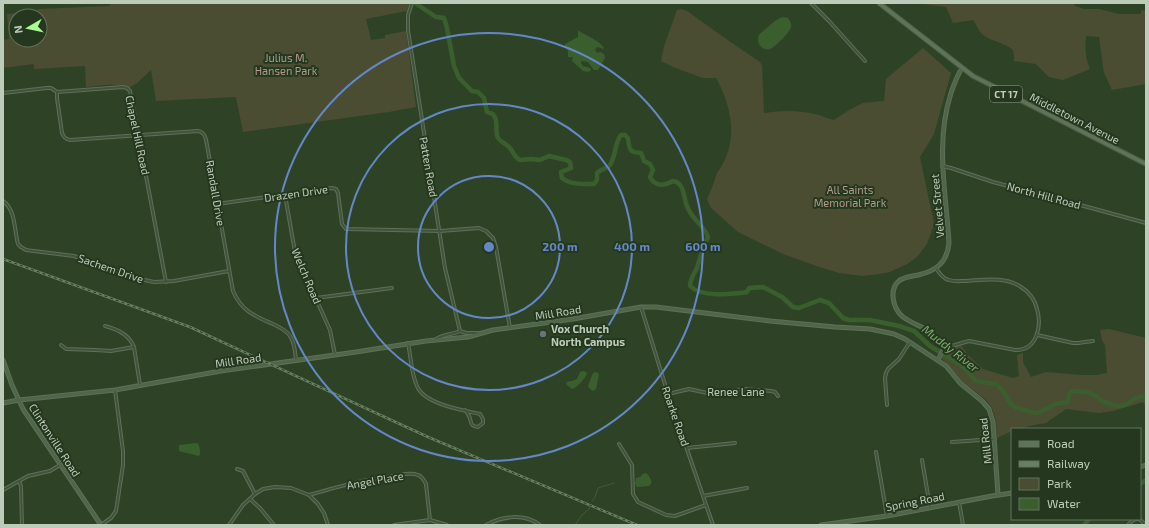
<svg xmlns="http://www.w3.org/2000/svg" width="1149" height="528" font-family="'Exo 2',sans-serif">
<rect width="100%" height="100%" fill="#2e4326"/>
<!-- green -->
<g fill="#4a4d32" fill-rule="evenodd">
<path d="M111,3h299l-3,8 -41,8 5,21 14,-2v-3l21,-4 10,76 -27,5 -146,20 -7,-35 -80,4 -5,-31 -14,13 -8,5c-10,-6 -31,-2 -43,-1l-1,-21 -51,3v-5l-31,4v-28l6,-1 -2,-25 29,-2 3,-3 71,-3zM16,16h24v24h-24z"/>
<path d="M916,3h158l1,3 9,3h15l20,5h22v-4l5,1v73l-34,6 -8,-17 -5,-36 -13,-1c-1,12 -1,22 4,33l-27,11 -14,-3 -13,-13 -22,-3c0,-3 0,-8 -1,-10 -3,-7 -24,-10 -31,-17 -4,-4 -6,-10 -9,-14l-20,3 -7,-16z"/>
<path d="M681,9l6,2 42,30 31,21 2,4 2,47c20,-3 35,-3 55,2 5,2 10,4 15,5l15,-10 14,-7 21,-2 2,-22 37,-31 28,25 -17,61 -14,23 14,67 -7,20 -10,13 -10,7 -17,8 -11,2 -16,2 -24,-3 -23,-7 -35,-13 -43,-21 -27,-24 -4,-9c4,-8 7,-17 10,-26 3,-5 7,-10 9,-16 11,-26 3,-56 -10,-79h-13l-30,-11 -12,-6 3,-15 13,-36z"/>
<polygon points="1109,329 1146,338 1146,407 1143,402 1113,411 1099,413 1066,409 1046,423 1034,425 1019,429 1012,429 1012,431 997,438 996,421 992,408 985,399 959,379 942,359 941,357 947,349 961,345 968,355 983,369 1013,378 1019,376 1017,355 1023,353 1023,362 1031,377 1046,372 1081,375 1096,375 1107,373 1105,345 1102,340 1100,330"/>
</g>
<!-- water -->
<g fill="#3b5e2f">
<path d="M784,17l4,1c2,3 4,6 3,9 -1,5 -16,20 -21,22 -8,3 -15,-8 -11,-14 1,-2 3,-3 4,-4 7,-5 13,-13 21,-14z"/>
<path d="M578,31h1c8,5 21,10 25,17l-2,1 -1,-1 -4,-1 -2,3 2,3 3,-1 4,2 1,4 -7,12h-4l-6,-8 -7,-1v2l2,3 7,2 1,2 -2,2 -6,-1 -11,-10 1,-4h-5v-6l-3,-4v-3l13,-7z"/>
<path d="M583,371l3,1 1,2c-3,5 -9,13 -15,15l-5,-4 -1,-3 6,-1 5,-2 3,-7z"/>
<polygon points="596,372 599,374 596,389 593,391 589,388 588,386 593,373"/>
<path d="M197,443c3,3 4,10 2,13l-20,-5v-6z"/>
<path d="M646,473c4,3 8,10 3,13 -1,0 -10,1 -12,1l-2,-3 1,-6 4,-1 3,-3z"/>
</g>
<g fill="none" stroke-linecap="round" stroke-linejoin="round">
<!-- stream -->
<g stroke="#3b5e2f" stroke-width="1">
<polyline points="592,501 595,497 598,488 614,483"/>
<polyline points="575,525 582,515 589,509 590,506"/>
</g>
<!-- river -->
<g stroke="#3b5e2f" stroke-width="4.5">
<path d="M415,3l21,14 8,1 3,10 7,38 5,12 13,13 6,1 6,6 3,14 6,2c6,8 2,12 4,21 1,7 9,8 13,13 4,5 4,9 10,12l11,-1 9,1 9,-4 17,4 4,2 1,6 -10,4 1,6c9,7 21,6 32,6l3,-4v-7c4,-4 9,-4 12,-7 7,-7 5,-23 12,-31h4l3,3c1,10 1,15 13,15l3,8 6,3 3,6 -3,7c5,10 14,9 23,4 12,2 10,16 14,25 4,13 17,19 21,31 -5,10 -8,20 -11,31 -3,6 -7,11 -7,18 12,12 41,8 57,6l2,-4 14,-1 19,10 11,10 6,1 21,-8 9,3 14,15 6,2h21l29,6 15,5 16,15 31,19 15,16 20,3 7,7 8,13 4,3 16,5 6,1 13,-6 6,-3 12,-2 1,-8 3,-3c7,0 16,0 22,4 2,1 4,2 5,4 5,3 15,7 21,7 11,0 14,-13 26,-8"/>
<polyline points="1140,484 1146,480"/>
<polyline points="1084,525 1089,519"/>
</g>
<!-- street casing -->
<g stroke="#5e7059" stroke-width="4">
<g id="street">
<path d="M412,3l-4,12v15l37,238 15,63c-8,4 -19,3 -25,9"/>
<polyline points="811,3 829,21 865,61"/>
<path d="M57,92v6l5,35c2,4 3,6 8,7l128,-9c7,1 8,8 9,14l26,146c9,21 22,25 42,34 6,3 12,6 15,11 5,7 5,16 6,24"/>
<polyline points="3,93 47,88 51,88 57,92 123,87 127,88 130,91 166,282"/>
<polyline points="942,166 951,168 993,182 1073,203 1146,223"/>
<polyline points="285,195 295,252 330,330 335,355"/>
<path d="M3,201c13,9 11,29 15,43l3,3 5,3 48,6 66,23 14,3 20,-1 55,-10"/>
<polyline points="217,204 332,188 336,189 338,193 342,224 346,229 440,231 479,228 486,231 493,238 496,247 510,328"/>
<path d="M936,268c3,5 7,11 13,12 5,2 11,1 16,1 19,-1 40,-5 56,6 8,5 14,13 16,22 5,17 0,42 -22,41l-46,-9 -14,4 -11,1"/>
<polyline points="316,298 392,288"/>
<polyline points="641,307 668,394 713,525"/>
<path d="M105,326c12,3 24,8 29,21l6,38"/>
<polyline points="460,331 466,333 479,333"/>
<polyline points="1037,335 1073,343 1078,343 1093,341"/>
<path d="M408,343c3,14 3,30 9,43 7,18 45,24 63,28l3,5v4l-5,4c-9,-1 -6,-5 -9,-11 -1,-2 -3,-5 -4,-6"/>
<polyline points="61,345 66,349 95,350 111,351 134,347"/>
<polyline points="668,394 689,389 712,394 743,389 771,391 775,392 778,396"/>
<polyline points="887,405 885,378 886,373 888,369 899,359 910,342"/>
<polyline points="952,442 995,439"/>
<polyline points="619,444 632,465 633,494 638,502 666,515 675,516 706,505"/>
<polyline points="687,448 735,443"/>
<polyline points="876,452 887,516"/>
<polyline points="922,460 930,507"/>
<polyline points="237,469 243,471 255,494"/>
<polyline points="19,481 21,486 22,525"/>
<polyline points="3,490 28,476 50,471 60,465"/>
<path d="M309,495c28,-8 56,-16 85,-19 7,-1 16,-4 24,-1 4,1 6,5 8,9l4,36"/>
<polyline points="703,496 747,488"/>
<polyline points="250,499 260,508 274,525"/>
<polyline points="959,502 963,525"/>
<polyline points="101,525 111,518 116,511 123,465 123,451 115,390"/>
<polyline points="229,525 243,505 255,494 263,489 275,487 291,488 309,495 318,504 324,513 328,525"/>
<polyline points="394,525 430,520 447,525"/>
<path d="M486,525c17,-9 38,-12 54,0"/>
<path d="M1128,525c6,-7 11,-9 17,0"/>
</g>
</g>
<!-- secondary casing -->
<g stroke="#5e7059" stroke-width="5">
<g id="secondary">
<polyline points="3,360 12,385 23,409 101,525"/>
<path d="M938,360l5,-10v-5c-6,-5 -12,-12 -18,-16 -7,-4 -15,-7 -22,-12 -10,-8 -15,-28 -3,-37 5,-3 12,-4 18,-5 18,-4 29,-12 31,-32 -3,-51 -14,-100 2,-150 3,-9 6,-17 11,-25"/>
<polyline points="3,403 19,400 115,390 221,371 356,352 426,341 468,337 493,330 573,319 641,307 656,307 770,321 835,327 870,329 894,334 905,339 946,366 960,383 982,401 989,409 993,422 998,495"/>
<polyline points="1140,467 1146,465"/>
<polyline points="821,525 887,516 992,496 1012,493"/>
</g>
</g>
<!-- primary casing -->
<g stroke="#4c5f47" stroke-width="5.5">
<polyline id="primary" points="879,3 973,76 1146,164"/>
</g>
<!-- street -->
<use href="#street" stroke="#41533b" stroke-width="2"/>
<!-- secondary -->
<use href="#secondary" stroke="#4f6648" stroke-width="3"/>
<!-- primary -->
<use href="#primary" stroke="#5f7359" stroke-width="3.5"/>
<!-- rail casing -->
<g stroke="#697f62" stroke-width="2.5">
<polyline id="rail" points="3,259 190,327 428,437 637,525"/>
</g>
<!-- rail -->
<use href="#rail" stroke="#25381f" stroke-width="1" stroke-dasharray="3" stroke-linecap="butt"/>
</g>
<!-- distance rings -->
<g fill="none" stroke="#6587ca" stroke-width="2">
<circle cx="489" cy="247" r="71"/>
<circle cx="489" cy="247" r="143"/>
<circle cx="489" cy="247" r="214"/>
</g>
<!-- markers -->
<circle fill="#6b7280" stroke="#25381f" stroke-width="1.5" cx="543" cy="334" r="4"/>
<g text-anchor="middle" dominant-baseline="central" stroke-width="4" stroke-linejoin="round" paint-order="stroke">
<!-- shield labels -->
<rect fill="#25381f" stroke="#8fa08a" stroke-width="1" x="990" y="86" width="32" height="16" rx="3"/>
<g font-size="10" font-weight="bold" fill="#bcccb8">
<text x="1006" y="94">CT 17</text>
</g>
<!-- park labels -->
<g font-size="11" fill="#b19a8b" stroke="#25381f">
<text x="286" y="57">Julius M.<tspan x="286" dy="13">Hansen Park</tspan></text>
<text x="850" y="189">All Saints<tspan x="850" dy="13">Memorial Park</tspan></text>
</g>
<!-- street labels -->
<g font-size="11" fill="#bcccb8" stroke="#25381f">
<text transform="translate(1075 118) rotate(27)">Middletown Avenue</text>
<text transform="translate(138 135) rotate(78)">Chapel Hill Road</text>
<text transform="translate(429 167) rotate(80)">Patten Road</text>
<text transform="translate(216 193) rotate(80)">Randall Drive</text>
<text transform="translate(296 193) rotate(-8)">Drazen Drive</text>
<text transform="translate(1044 195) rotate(15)">North Hill Road</text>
<text transform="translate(937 206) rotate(-95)">Velvet Street</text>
<text transform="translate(111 268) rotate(19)">Sachem Drive</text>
<text transform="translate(307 276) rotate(67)">Welch Road</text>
<text transform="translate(558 312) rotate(-9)">Mill Road</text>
<text transform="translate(238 360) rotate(-8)">Mill Road</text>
<text x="736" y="391">Renee Lane</text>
<text transform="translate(676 416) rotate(71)">Roarke Road</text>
<text transform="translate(55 440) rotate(57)">Clintonville Road</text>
<text transform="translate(985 441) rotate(-96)">Mill Road</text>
<text transform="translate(375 480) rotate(-10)">Angel Place</text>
<text transform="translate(915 501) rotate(-11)">Spring Road</text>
</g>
<!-- poi labels -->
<g font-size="11" font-weight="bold" fill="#bcccb8" stroke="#25381f" text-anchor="start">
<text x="551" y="328">Vox Church<tspan x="551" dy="13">North Campus</tspan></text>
</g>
<!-- water labels -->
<g font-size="12" font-style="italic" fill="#80ac70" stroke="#25381f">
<text transform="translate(951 348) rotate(38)">Muddy River</text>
</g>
</g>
<circle cx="489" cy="247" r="6" fill="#6587ca" stroke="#25381f" stroke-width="2"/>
<g font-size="12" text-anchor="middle" font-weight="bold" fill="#6587ca" stroke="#25381f" stroke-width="4" stroke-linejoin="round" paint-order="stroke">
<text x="560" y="251">200 m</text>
<text x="632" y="251">400 m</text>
<text x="703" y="251">600 m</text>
</g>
<!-- border -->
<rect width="1149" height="528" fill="none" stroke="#bcccb8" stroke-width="8"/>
<!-- legend -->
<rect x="1011" y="428" width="130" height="92" fill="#25381f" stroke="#61735c"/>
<rect x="1019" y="441" width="20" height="6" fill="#5f7359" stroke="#61735c"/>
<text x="1047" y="448" font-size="12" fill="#bcccb8">Road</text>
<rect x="1019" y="461" width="20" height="6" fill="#697f62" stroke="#61735c"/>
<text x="1047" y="468" font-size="12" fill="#bcccb8">Railway</text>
<rect x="1019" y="478" width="20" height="12" fill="#4a4d32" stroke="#61735c"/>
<text x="1047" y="488" font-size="12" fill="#bcccb8">Park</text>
<rect x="1019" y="498" width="20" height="12" fill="#3b5e2f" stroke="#61735c"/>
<text x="1047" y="508" font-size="12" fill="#bcccb8">Water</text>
<!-- north arrow -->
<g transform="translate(28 28) rotate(261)"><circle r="19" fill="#25381f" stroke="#61735c"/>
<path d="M0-3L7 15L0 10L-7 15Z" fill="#a7fb8f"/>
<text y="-6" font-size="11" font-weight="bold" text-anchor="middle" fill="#bcccb8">N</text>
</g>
</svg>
